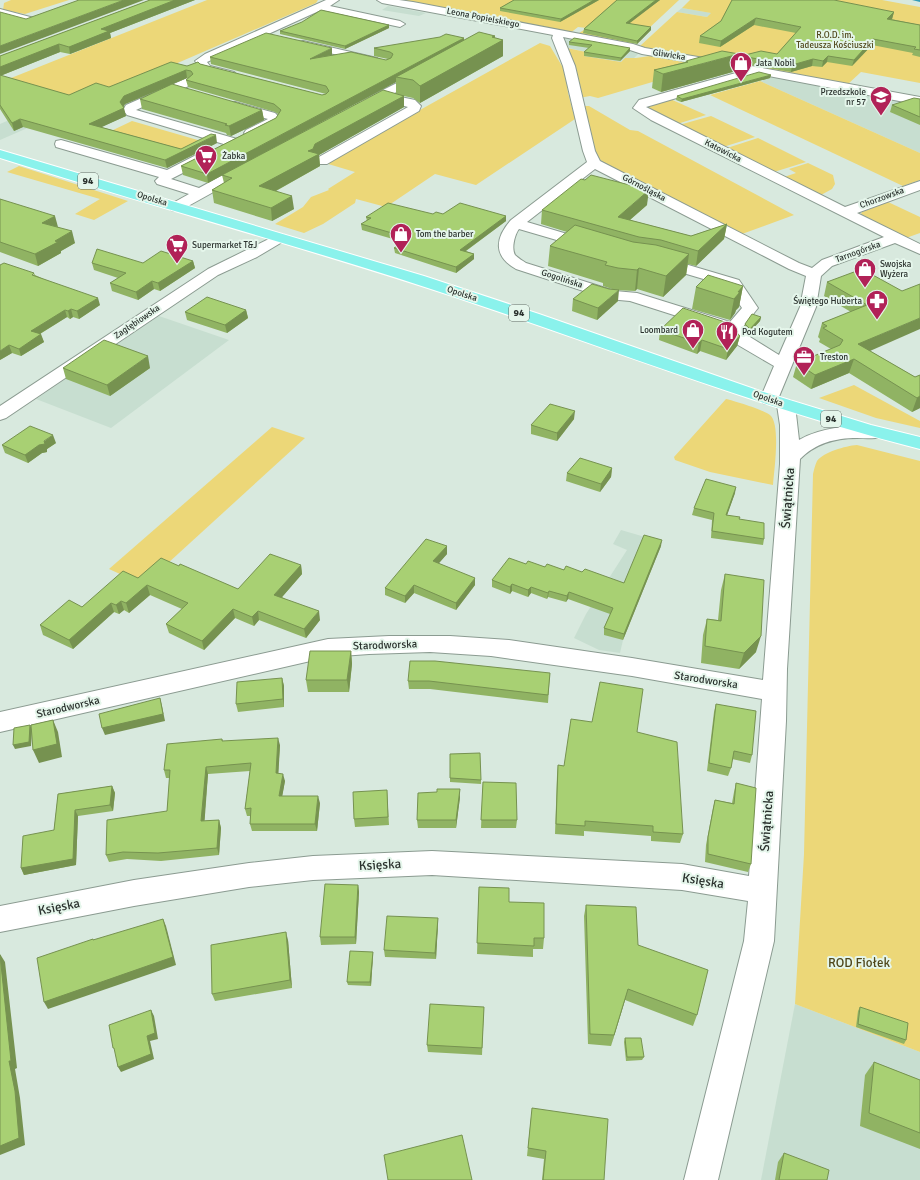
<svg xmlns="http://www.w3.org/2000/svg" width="920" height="1180" font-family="Signika,sans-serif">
<rect width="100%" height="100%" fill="#d8e9de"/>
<!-- built -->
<g fill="#c7ded0">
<polygon points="388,6 400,8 426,13 419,16 382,10"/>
<polygon points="682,8 712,13 707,17 677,12"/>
<polygon points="564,38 628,48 639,53 634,58 625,58 621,62 583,56 586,52 569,48"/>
<polygon points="776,76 920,105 920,153 760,81"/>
<polygon points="23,114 46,120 0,140 0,124"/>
<polygon points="159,316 229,340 111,428 36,399"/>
<polygon points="621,530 645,537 643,542 661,546 623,640 620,653 599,650 574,638 586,614 627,550 613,544"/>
<polygon points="795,1004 920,1052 920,1180 761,1180"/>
</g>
<!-- green -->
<g fill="#ecd778">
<polygon points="11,0 69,0 25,14 3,10 4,3"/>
<polygon points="207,0 318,0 316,3 83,104 1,82"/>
<polygon points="391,0 679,0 631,45 576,35 587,28 578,27 569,34"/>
<polygon points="690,0 882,0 920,7 920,83 861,72 848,84 792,73 643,49 640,46 677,12 707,17 711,13 682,8"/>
<polygon points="540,43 550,46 565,71 568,93 575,119 476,185 435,174 386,207 356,199 355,203 323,224 304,233 275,224 303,207 311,197 329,190 328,189 355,172 325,163"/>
<polygon points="567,48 586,52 584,56 621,62 625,58 636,58 657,55 725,66 666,78 598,98 590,96 579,98"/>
<polygon points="760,81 920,153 920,180 903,186 710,95"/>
<polygon points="668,98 706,115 677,124 645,109 646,105"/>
<polygon points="584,106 589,106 630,130 638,131 794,215 742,234 608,166 598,158 582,110"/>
<polygon points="711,116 755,137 723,147 679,125"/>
<polygon points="132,121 208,143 192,152 199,154 196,155 111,131"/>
<polygon points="758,138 806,162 774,172 727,148"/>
<polygon points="808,163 833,175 835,184 832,189 821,195 784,177 796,173 789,169"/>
<polygon points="19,166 128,201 94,220 75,214 100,199 7,172"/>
<polygon points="888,202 920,217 920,233 906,238 861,214 862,212"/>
<polygon points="854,385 920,421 920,428 876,418 819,398"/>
<path d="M726,399c9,2 38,11 44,16 11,9 4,56 3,70l-63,-13 -35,-12 -1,-3z"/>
<polygon points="272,427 305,438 144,585 109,569"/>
<path d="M857,445l63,16v591l-125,-48 9,-150 9,-380c1,-4 2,-9 4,-13 7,-9 28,-15 40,-16z"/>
</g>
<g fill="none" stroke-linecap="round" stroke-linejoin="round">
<!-- stream -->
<polygon fill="#329cb9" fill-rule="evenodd" points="912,0 920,0 920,2"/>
<!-- minor casing -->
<g stroke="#8b9b91" stroke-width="2">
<g id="minor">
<polygon points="326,0 339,0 330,6 400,21 405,24 400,27 321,10 207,62 210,66 234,72 236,74 234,76 230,77 215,74 136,110 237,139 238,142 237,145 227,145 127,115 123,110 126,105 203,71 195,61 205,54"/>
<path d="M377,0h22l14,2 220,42 12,4 112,19 163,30v8l-162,-31 -112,33 199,100 75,-26v9l-63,23 63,31v10l-25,-11 -63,23 -11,10 -5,31 -38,92 -3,4 -6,1 -6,-1 -3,-4 14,-33 -36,-21 -11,-13 -97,-31 -22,-2 -92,-30c-23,-13 -21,-31 -5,-49l76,-58 -4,-11 -20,-85 -11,-28 1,-3 -171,-32zM563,37l67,13 12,4 101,17 -104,29 -6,8 18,12 233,117 -62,23 -10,8 -13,-5 -199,-102 -5,-10 -20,-85zM595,169l194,100 17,7 -6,31 -21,48 -29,-18 -8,-9 16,-20 -19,-28 -81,-24 -5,2 -3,3 3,3 74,22 15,22 -12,14 -93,-29 -22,-2 -89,-28c-3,-2 -8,-5 -11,-8 -4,-7 0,-21 4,-26l65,19 5,1 5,-1 2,-3 -2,-3 -67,-20z"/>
<polygon points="0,9 34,18 35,20 30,23 0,15"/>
<polygon points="303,41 377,58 379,60 373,63 299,46 298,44 299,42"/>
<polygon points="423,70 427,71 429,73 427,75 391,95 415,100 421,106 419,111 327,164 317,164 315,161 317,158 408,107 382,100 367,108 359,108 357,105 359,102"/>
<path d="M235,102l40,11 6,6c-6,9 -25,19 -35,17l-2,-3 2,-3 22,-11 -37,-10 -2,-3 2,-3z"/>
<polygon points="61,140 167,170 202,152 212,152 214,155 212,158 171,179 199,188 245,163 255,163 257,166 255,169 181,210 176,211 171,210 169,207 171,204 189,194 157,184 155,181 159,177 56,147 55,144 56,141"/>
<polygon points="279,234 284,235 286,238 284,241 257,257 218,275 6,418 0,420 0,406 208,269"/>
<path d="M786,400l6,1 3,4 4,35c22,-13 58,-17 83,-11l2,4 -2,4c-9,2 -17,1 -25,1 -22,0 -41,5 -57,21l-13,210 -1,52 -12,220 -56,239h-34l60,-239 4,-40 -66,-11 -250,-15 -119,5 -64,7 -115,19 -134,26v-26l134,-26 115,-17 64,-7 119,-5 250,13 67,12 13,-177 -130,-23 -141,-20 -61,-4 -61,2 -41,3 -328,75v-20l328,-73 61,-3h61l59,4 123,18 131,22 17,-216v-39l-3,-20 3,-4z"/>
</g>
</g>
<!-- major casing -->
<g stroke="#fff" stroke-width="2">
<path id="major" d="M0,150l424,126 115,38 221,77 111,34 49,12v12c-152,-39 -298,-96 -447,-146 -156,-53 -316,-95 -473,-145z"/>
</g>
<!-- minor -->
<use href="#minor" fill="#fff" fill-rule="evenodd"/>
<!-- major -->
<use href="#major" fill="#8af2ec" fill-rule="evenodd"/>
</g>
<!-- wall -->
<g fill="#90b363" fill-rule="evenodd">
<path d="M150,0h45l-85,33 1,5 -41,16 -10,-2 -60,24 69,19 40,-8 78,-21 13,-2 122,31 4,-1 -115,-30 -1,-7 122,-2 54,5 2,-1 -14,-3v-8l90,-8 31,-4v2l8,2v16l-83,47 -7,-5 -9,-2v11l-85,48 1,11 -44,25 18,18 -22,12 -58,-18 -2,-13 12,-7 -2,-8 -14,8 -25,-8 -2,-9 95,-48 2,-4 -3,-2 -87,-25 -2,-7 2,-2h-1l-62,26 -2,3 3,9 -25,11 80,22 36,-6 -50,25 -144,-41 -9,4 -14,-22v-53zM396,82v12l-167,78z"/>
<polygon points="514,0 599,0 560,22 500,11 500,8"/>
<polygon points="617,0 660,0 629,23 651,30 637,44 583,33 584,29"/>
<polygon points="732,0 894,12 892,19 891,19 920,25 920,57 912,55 913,53 872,45 852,66 827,62 822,67 812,66 791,72 740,63 741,56 777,54 796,33 754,25 720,47 699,43 700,36 721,21"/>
<polygon points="389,25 389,28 345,49 280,34 280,31"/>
<polygon points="569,42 630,48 630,51 620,61 584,56 584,52 589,48 569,45"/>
<polygon points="686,61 736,71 661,92 652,88 654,70 685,62"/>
<polygon points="771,75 770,78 681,102 676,100 677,96"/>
<polygon points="140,99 262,110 264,120 231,136 227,135 226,133 142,109"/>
<polygon points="920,99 920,125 890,112 892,105"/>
<polygon points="0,199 58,227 75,243 61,251 61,253 38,266 0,252"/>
<polygon points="647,205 630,220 691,236 727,224 724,239 696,266 688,264 686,275 663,297 637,289 635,291 615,290 603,286 603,283 548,266 550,246 567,232 541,224 542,210"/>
<polygon points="443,214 506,216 506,221 466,251 474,254 474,259 456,273 395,253 394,248 403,242 362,230 361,224 367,221 366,217"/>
<polygon points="193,261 195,268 160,291 154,289 138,300 112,291 110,283 118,278 94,270 92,263 143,263"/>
<polygon points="34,273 35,275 100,305 79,319 73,317 70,319 67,317 40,334 44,342 21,356 12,353 0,360"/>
<polygon points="827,282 902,291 870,351 915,377 920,375 920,408 912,412 849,373 811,389 793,377 797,363 831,349 819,342 820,339 818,337 822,323 851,312 824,296"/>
<polygon points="743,286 739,307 736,310 735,313 730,320 692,309 696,287"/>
<polygon points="573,299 618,301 597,320 572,311"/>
<polygon points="246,310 248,318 227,333 187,320 185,312"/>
<polygon points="761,317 760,321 749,333 744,328 745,324"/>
<polygon points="660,330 740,336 737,346 726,360 700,351 697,354 659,340"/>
<polygon points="63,368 150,368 110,396 66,379"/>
<polygon points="574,419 557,441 531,434 531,425"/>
<polygon points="56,443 47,449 47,452 42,453 28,463 5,453 2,445"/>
<polygon points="612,468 611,477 600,492 566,481 567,473"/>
<polygon points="735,493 727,515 739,519 764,539 763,545 711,538 712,520 692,515 694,508"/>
<polygon points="447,546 447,554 438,563 475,585 456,610 414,593 405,603 385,595 385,588"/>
<polygon points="661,546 623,640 604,635 604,628 610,614 568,599 566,602 548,597 547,599 531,593 528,597 512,591 510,594 492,587 492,580 526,564 582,572 624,583"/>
<polygon points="301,565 302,574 282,597 320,620 306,638 259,620 254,626 235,618 204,650 169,633 166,624 182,609 150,595 129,613 124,610 119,614 114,612 73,649 43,635 40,625 82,607 138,578 179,566 238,589"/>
<polygon points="725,574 756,652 739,669 701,663 703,635 707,619 718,620 721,590"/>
<polygon points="351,651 352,664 349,692 308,692 306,680"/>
<polygon points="550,673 548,703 430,689 409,689 408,681"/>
<polygon points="282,678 284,686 284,707 238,712 236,704"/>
<polygon points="716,704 752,755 750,763 732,759 731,768 728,776 707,771 714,712"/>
<polygon points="637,732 683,834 680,843 651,841 651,836 584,831 584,836 555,834 557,775 558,765 564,766"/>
<polygon points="222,739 223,741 280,745 278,773 285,781 282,796 320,803 317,831 252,831 250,824 250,816 247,816 245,809 250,771 208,774 204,821 219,820 221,828 219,855 161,861 127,859 109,862 106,855 167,811 170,778 166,778 164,770"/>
<polygon points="450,754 481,780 481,784 450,782"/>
<polygon points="483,782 517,820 516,828 481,828"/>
<polygon points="736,783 751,864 748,872 705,862 706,845 713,808 715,800 732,803 734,792"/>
<polygon points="112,786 115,793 113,811 78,816 76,865 24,875 21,868 54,830 58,794"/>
<polygon points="387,790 389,825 355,827 354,819"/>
<polygon points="460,797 456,828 418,828 417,820"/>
<polygon points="358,885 359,892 356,944 321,945 320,937"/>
<polygon points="479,887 509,902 544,938 543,949 533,949 533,957 477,954"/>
<polygon points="586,905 638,945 697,1015 693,1026 625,1000 611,1046 588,1044 584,916"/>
<polygon points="438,918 438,924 436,959 385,957 384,950"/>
<polygon points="288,940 292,988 215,1001 212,994"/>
<polygon points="373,952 373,955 371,986 348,985 347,982"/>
<polygon points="484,1007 482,1055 428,1052 427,1045"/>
<polygon points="860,1007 906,1040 904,1044 856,1027 858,1011"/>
<polygon points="625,1038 644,1057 642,1060 626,1061 624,1042"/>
<polygon points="874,1062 920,1080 920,1149 860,1126 865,1075"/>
<polygon points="531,1117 604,1180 542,1180 544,1159 527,1156"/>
<polygon points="784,1153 827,1180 775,1180 778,1162"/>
</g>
<!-- shaded-wall -->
<g fill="#769250">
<polygon points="124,0 144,0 0,54 0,46"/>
<polygon points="175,0 195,0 110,33 111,38 70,54 69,47 101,29"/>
<polygon points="594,0 599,0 560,22 561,19"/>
<polygon points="656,0 660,0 626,26 626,23"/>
<polygon points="894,12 892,19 886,25 887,19"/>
<polygon points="756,18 754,25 720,47 721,41"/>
<polygon points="389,25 389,28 345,49 345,46"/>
<polygon points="651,27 651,30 637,44 637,41"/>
<polygon points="495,36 494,44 503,40 503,56 420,103 420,86"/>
<polygon points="464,38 464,45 396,77 396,82 208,183 207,174"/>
<polygon points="873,39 872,45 852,66 854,60"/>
<polygon points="59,44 60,52 0,76 0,67"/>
<polygon points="332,48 332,55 310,59"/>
<polygon points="630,48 630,51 620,61 621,58"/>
<polygon points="739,54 736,71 661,92 663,74"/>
<polygon points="828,56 827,62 822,67 823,61"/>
<polygon points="813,59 812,66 791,72 792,65"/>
<polygon points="186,70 187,78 125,104 123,108 124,108 126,116 91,132 89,124 124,96"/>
<polygon points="771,75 770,78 681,102 682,99"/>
<polygon points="404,96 404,107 319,155 320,166 261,199 259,186 308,151 315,144"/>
<polygon points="262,110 264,120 231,136 229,126"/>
<polygon points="20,119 23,127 14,131 12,123"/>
<polygon points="216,135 217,143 167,168 165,160"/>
<polygon points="649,190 647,205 617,231 618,217"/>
<polygon points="292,196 294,209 272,221 271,208"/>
<polygon points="55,216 58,227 42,223"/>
<polygon points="506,216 506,221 460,255 460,250"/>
<polygon points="727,224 724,239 696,266 698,251"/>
<polygon points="72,231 75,243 61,251 61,253 38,266 35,254 55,241"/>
<polygon points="474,254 474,259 456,273 456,267"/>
<polygon points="689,254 686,275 663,297 666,276"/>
<polygon points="193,261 195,268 160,291 158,283"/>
<polygon points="639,268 637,289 635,291 637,270"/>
<polygon points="152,281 154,289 138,300 136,292"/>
<polygon points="743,286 739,307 736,310 735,313 730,320 734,299 738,292"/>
<polygon points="619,290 618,301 597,320 598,308"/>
<polygon points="98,298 100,305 79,319 77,311"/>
<polygon points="71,309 73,317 70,319 68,311"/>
<polygon points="65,310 67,317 33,338 31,331"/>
<polygon points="246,310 248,318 227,333 225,325"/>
<polygon points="761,317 760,321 749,333 750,329"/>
<polygon points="920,318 920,329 854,358 858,344"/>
<polygon points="41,334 44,342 21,356 19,349"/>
<polygon points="740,336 737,346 726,360 728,349"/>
<polygon points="702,340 700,351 697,354 699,343"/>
<polygon points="9,345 12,353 0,360 0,351"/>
<polygon points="148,356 150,368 110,396 107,385"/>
<polygon points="854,359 849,373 811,389 815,375"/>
<polygon points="920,396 920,408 912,412 917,398"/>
<polygon points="575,411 574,419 557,441 557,433"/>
<polygon points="53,435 56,443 47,449 47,452 42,453 28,463 25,455"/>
<polygon points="612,468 611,477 600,492 601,484"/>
<polygon points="736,487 735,493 725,521 726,515"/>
<polygon points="662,540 661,546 623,640 624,634"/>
<polygon points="447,546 447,554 434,569 433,561"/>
<polygon points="301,565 302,574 276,604 274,595"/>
<polygon points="475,578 475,585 456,610 456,603"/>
<polygon points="512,584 512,591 510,594 510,587"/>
<polygon points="147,585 150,595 129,613 126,603"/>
<polygon points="414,585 414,593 405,603 405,596"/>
<polygon points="531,587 531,593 528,597 528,590"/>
<polygon points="549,591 548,597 547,599 548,593"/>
<polygon points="569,592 568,599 566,602 567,596"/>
<polygon points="121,601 124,610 119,614 116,605"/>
<polygon points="111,603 114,612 73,649 69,640"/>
<polygon points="233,609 235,618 204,650 202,641"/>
<polygon points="258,611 259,620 254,626 252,617"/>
<polygon points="319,611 320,620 306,638 304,629"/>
<polygon points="761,636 756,652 739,669 744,653"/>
<polygon points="351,651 352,664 349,692 347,680"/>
<polygon points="282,678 284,686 284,707 283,699"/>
<polygon points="160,698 162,706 165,721 105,735 102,728"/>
<polygon points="53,720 58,732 62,757 39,763 33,750"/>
<polygon points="30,725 32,729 31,746 15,749 13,745"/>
<polygon points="278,738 280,745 278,781 276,773"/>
<polygon points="206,767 208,774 204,829 201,821"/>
<polygon points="283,774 285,781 281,803 279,796"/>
<polygon points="112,786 115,793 113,811 110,805"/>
<polygon points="460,789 460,797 456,828 456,820"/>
<polygon points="318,796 320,803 317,831 315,824"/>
<polygon points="75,810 78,816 76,865 24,875 21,868"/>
<polygon points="219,820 221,828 219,855 217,848"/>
<polygon points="358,885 359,892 356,944 355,937"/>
<polygon points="438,918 438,924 436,959 435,953"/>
<polygon points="163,919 166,926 176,965 48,1009 44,1002"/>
<polygon points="286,932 288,940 292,988 290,980"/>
<polygon points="373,952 373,955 371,986 370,982"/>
<polygon points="0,954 5,962 17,1068 15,1069 20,1098 25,1145 0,1155"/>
<polygon points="628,989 625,1000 611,1046 614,1035"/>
<polygon points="151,1010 154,1016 158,1039 150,1041 154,1059 121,1072 118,1067 147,1036"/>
</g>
<!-- building -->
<g fill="#a8d073" stroke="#769250">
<polygon points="79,0 124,0 0,46 0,12 26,19"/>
<polygon points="150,0 175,0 101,29 109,31 69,47 59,44 0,67 0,56"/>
<polygon points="514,0 594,0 561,19 500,8"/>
<polygon points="617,0 656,0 626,23 651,27 637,41 584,29"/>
<polygon points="732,0 834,0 894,12 887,19 920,25 920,50 914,49 916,47 873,39 854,60 828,56 823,61 813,59 792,65 741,56 761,51 777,54 801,27 756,18 721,41 700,36 721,21"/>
<polygon points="321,10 389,25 345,46 280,31 302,22"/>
<polygon points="479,32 495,36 492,37 503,40 420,86 413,80 396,77"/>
<polygon points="266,33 332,48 310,59 351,52 386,60 391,58 393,54 390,52 374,48 440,37 446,34 464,38 207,174 181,166 276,118 281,110 274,104 186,80 193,74 191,71 186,70 124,96 120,102 124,108 89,124 181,149 211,134 216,135 165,160 20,119 12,123 0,105 0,75 69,95 96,83 109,87 171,62 187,66 198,62 200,64 322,95 326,94 329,91 326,86 210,57"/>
<polygon points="574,38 630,48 621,58 584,52 592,45 569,42"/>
<polygon points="722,51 739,54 663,74 654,70 688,62 686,61"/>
<polygon points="759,72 771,75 682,99 677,96"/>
<polygon points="172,84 262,110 229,126 225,125 227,124 140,99"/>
<polygon points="383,90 404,96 315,144 313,149 308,151 319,154 259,186 292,196 271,208 212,190 232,178 222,175"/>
<polygon points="914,98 920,99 920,117 892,105"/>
<polygon points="591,175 649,190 618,217 691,236 727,224 698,251 661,240 639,237 542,210 581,179 585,180"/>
<polygon points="0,199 55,216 42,223 72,231 55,241 58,242 35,254 0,242"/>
<polygon points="388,203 433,214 436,212 443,214 460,203 506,216 460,250 474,254 456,267 394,248 409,238 361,224 371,218 366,217"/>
<polygon points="575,225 633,242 656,245 689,254 666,276 639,268 637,270 618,268 605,265 607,262 550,246"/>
<polygon points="97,249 143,263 161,251 193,261 158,283 152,281 136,292 110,283 126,273 92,263"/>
<polygon points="4,263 34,273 32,275 98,298 77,311 71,309 68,311 65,310 31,331 41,334 19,349 9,345 0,351 0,265"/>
<polygon points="862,269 902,291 920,284 920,318 858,344 915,377 920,375 920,396 917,398 854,359 815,375 797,363 840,345 843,340 823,328 827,326 822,323 867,305 827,282"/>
<polygon points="708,275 743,286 738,292 740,292 734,299 696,287"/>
<polygon points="592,284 609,289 619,290 598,308 573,299"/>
<polygon points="207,297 246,310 225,325 185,312"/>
<polygon points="683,308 728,323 740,336 728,349 702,340 699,343 660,330"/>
<polygon points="752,314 761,317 750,329 745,324"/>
<polygon points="104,340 148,356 107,385 63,368"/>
<polygon points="550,404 575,411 557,433 531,425"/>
<polygon points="30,426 53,435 44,441 45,444 39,445 25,455 2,445"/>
<polygon points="580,458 612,468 601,484 567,473"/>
<polygon points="706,479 736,487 726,515 740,517 739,519 764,523 764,539 712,531 714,513 694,508"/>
<polygon points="644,535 662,540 624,634 604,628 613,608 569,592 567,596 549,591 548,593 531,587 528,590 512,584 510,587 492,580 509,558 526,564 528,561 545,567 547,564 564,570 566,566 582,572 585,569 624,583"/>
<polygon points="426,539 447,546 433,561 475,578 456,603 414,585 405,596 385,588"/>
<polygon points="270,554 301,565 274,595 319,611 304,629 258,611 252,617 233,609 202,641 166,624 188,603 147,585 126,603 121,601 116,605 111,603 69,640 40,625 69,600 82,607 123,571 138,578 161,558 179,566 180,564 238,589"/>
<polygon points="725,574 764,580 761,636 744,653 705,646 707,619 721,621"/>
<polygon points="310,651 351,651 347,680 306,680"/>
<polygon points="410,661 435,661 550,673 548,695 429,681 408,681"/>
<polygon points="282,678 283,699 236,704 237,682"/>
<polygon points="600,682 643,689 637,732 677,742 683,834 653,832 653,826 585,821 585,826 556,824 558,765 564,766 571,719 592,722"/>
<polygon points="160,698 163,714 102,728 99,714"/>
<polygon points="716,704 756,711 752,755 734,751 731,768 709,763"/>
<polygon points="53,720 57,744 33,750 31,725"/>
<polygon points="30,725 29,742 13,745 14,728"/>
<polygon points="278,738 276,773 283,774 279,796 318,796 315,824 250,824 251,808 245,809 251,763 206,767 201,821 219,820 217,848 158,853 123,852 106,855 107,820 167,811 170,770 164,770 167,744 222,739 222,741"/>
<polygon points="480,753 481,780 450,778 450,754"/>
<polygon points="483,782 516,783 517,820 481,820"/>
<polygon points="736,783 756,788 751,864 708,854 708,837 715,800 734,804"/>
<polygon points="112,786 110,805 75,810 73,859 21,868 23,836 54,830 58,794"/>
<polygon points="437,789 460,789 456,820 417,820 418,793 437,792"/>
<polygon points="387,790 388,817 354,819 353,792"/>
<polygon points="325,884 358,885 355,937 320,937"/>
<polygon points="479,887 509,888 509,902 544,903 544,938 534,938 534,946 477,943"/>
<polygon points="586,905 636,907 638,945 708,970 697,1015 628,989 614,1035 590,1034"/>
<polygon points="387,916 438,918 435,953 384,950"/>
<polygon points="163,919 173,957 44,1002 37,958 93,939 93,940"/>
<polygon points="286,932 290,980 212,994 211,945"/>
<polygon points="350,951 373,952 370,982 347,982"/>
<polygon points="0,955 11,1061 9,1061 15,1091 19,1138 0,1146"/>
<polygon points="430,1004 484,1007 482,1048 427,1045"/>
<polygon points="860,1007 908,1023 906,1040 858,1024"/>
<polygon points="151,1010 155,1033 147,1036 151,1054 118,1067 114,1048 113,1048 109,1025"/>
<polygon points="625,1038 641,1038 644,1057 627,1057"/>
<polygon points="874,1062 920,1080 920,1133 869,1113"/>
<polygon points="532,1108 608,1119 604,1180 543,1180 546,1151 528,1148"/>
<polygon points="462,1135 472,1180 388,1180 384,1155"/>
<polygon points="784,1153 829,1170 827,1180 779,1180"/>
</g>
<!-- icons -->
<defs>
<g id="shop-pin" transform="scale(1.15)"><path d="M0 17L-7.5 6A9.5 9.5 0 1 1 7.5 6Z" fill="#b12257" stroke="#e5f6eb"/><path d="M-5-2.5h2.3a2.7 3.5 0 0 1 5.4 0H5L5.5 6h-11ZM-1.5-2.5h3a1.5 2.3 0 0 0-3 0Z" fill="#fff"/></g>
<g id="school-pin" transform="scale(1.15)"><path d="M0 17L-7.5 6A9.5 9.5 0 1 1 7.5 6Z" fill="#b12257" stroke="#e5f6eb"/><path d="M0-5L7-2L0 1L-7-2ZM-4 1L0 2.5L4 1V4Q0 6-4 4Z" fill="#fff"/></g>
<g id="supermarket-pin" transform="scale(1.15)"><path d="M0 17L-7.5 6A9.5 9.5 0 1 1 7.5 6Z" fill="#b12257" stroke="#e5f6eb"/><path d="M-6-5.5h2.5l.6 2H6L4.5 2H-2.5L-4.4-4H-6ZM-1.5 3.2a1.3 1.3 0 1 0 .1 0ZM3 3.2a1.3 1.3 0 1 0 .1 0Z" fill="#fff"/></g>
<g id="pharmacy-pin" transform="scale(1.15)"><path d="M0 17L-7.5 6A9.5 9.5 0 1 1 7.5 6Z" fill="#b12257" stroke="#e5f6eb"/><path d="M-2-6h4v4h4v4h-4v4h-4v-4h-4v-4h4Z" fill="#fff"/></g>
<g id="restaurant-pin" transform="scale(1.15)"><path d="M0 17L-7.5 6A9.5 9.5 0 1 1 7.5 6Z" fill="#b12257" stroke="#e5f6eb"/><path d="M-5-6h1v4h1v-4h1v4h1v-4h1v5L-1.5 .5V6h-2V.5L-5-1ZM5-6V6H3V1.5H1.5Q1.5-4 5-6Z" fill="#fff"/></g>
<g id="office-pin" transform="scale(1.15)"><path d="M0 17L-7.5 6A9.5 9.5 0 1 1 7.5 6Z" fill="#b12257" stroke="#e5f6eb"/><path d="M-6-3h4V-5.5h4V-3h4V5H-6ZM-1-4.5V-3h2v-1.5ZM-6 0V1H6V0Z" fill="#fff"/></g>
</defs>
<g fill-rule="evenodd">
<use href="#shop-pin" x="741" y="63"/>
<use href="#school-pin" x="881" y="97"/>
<use href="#supermarket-pin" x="206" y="156"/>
<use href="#shop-pin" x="401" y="234"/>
<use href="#supermarket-pin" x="177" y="245"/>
<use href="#shop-pin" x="865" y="269"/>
<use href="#pharmacy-pin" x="877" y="301"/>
<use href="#shop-pin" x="693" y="330"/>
<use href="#restaurant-pin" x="727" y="332"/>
<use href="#office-pin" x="804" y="357"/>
</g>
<g text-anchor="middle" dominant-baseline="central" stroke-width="4" stroke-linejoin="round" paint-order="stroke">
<!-- far-street labels -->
<g font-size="9" fill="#2a312d" stroke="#e5f6eb">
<text transform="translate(483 18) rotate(11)">Leona Popielskiego</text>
<text transform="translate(669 55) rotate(9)">Gliwicka</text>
<text transform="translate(723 151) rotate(27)">Katowicka</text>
<text transform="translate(644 188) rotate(28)">Górnośląska</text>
<text transform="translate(882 198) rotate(-20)">Chorzowska</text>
<text transform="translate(152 199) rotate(17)">Opolska</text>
<text transform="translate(858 252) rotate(-20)">Tarnogórska</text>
<text transform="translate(562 279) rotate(18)">Gogolińska</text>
<text transform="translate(462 294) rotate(18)">Opolska</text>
<text transform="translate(137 322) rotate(-34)">Zagłębiowska</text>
<text transform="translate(768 399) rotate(19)">Opolska</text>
</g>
<!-- far-park labels -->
<g font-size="9" fill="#50471b" stroke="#e5f6eb">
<text x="835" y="35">R.O.D. im.<tspan x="835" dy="10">Tadeusza Kościuszki</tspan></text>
</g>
<!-- far-poi labels -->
<g font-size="9" fill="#2a312d" stroke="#e5f6eb" text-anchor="start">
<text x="756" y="63">Jata Nobil</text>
<text x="866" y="92" text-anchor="end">Przedszkole<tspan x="866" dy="10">nr 57</tspan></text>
<text x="222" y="156">Żabka</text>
<text x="416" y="234">Tom the barber</text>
<text x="192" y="245">Supermarket T&amp;J</text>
<text x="880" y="264">Swojska<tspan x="880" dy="10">Wyżera</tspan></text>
<text x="862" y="301" text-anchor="end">Świętego Huberta</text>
<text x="678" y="330" text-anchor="end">Loombard</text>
<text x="742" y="332">Pod Kogutem</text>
<text x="820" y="357">Treston</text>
</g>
<!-- shield labels -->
<g fill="#e5f6eb" stroke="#626c66" stroke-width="1">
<rect x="78" y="173" width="20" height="16" rx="3"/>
<rect x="509" y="305" width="20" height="16" rx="3"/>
<rect x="821" y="411" width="20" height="16" rx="3"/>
</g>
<g font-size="10" font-weight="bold" fill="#2a312d">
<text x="88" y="181">94</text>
<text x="519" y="313">94</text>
<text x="831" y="419">94</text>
</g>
<!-- street labels -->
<g font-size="11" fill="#2a312d" stroke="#e5f6eb">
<text transform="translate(385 645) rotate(-2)">Starodworska</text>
<text transform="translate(706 680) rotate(9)">Starodworska</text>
<text transform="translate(68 707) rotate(-13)">Starodworska</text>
</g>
<!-- near-street labels -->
<g font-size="13" fill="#2a312d" stroke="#e5f6eb">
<text transform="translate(788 498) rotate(-86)">Świątnicka</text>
<text transform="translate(767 821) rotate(-86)">Świątnicka</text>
<text transform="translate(380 865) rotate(-3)">Księska</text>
<text transform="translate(703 881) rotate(9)">Księska</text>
<text transform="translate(59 907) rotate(-11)">Księska</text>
</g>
<!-- near-park labels -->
<g font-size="13" fill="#50471b" stroke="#e5f6eb">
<text x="859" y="963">ROD Fiołek</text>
</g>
</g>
</svg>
